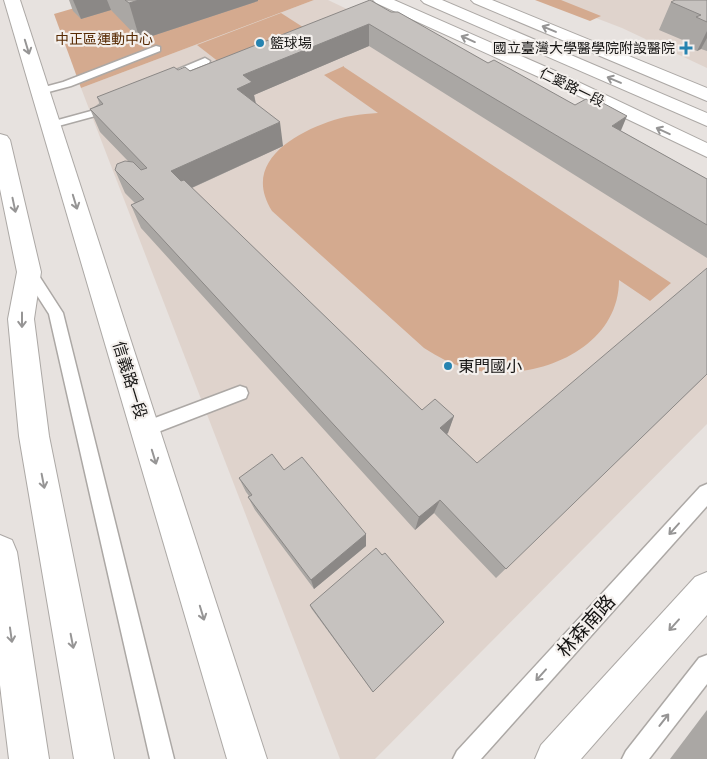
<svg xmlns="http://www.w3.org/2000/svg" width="707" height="759" font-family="'Work Sans','Noto Sans TC',sans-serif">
<rect width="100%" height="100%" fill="#e7e2df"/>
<!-- built -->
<g fill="#dfd3cc">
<polygon points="314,0 328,0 707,180 707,424 375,759 340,759 81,88"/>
<polygon points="549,0 707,0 707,68 622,28"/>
</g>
<!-- green -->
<g fill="#d4aa8f">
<polygon points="102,0 314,0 81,88 54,14"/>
<polygon points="535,0 561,0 601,16 590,21"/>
<polygon points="281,13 323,40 237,76 197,45"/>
<path d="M344,66v1l327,216 -21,18 -31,-21c0,72 -89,104 -150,89 -16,-4 -31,-12 -45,-21l-152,-137c-29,-46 17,-75 56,-89 16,-6 33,-8 50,-9l-54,-38z"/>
</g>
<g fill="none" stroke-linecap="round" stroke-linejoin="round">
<!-- service casing -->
<g stroke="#aca8a5" stroke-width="3">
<g id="service">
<polygon points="156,46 160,47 160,51 71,86 41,94 36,91 37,89 63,82"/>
<polygon points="205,58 210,61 209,63 171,78 167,79 162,76"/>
<polygon points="108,99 114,102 99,115 51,128 45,125 47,123 91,111"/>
<polygon points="29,267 34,268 63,313 174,759 150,759 49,314 22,272 24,268"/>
<polygon points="240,386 246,388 248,393 246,398 145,437 139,434 136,429 139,424"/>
<polygon points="707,484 707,506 481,759 453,759 457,751 700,487"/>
<polygon points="707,655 707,684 649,759 622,759 626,751 699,658"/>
</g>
</g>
<!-- tertiary casing -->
<g stroke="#aca8a5" stroke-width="2">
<polygon id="tertiary" points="707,572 707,615 581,759 535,759 541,745 695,577"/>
</g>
<!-- secondary casing -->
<g stroke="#aca8a5" stroke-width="2">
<g id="secondary">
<polygon points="4,0 20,0 267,759 227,759"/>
<polygon points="373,0 394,0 553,70 707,143 707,157 541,78 376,3"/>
<polygon points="421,0 442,0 707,113 707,126 424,3"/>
<polygon points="471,0 492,0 707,88 707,101 474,3"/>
<polygon points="0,134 7,136 10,140 41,272 34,319 49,436 114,759 74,759 19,436 8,319 17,272 0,189"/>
<polygon points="0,535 12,540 17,552 49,759 9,759 0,685"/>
</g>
</g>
<!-- service -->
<use href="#service" fill="#fff" fill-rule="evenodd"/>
<!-- tertiary -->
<use href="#tertiary" fill="#fff" fill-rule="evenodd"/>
<!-- secondary -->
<use href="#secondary" fill="#fff" fill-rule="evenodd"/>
</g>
<!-- wall -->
<g fill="#aaa7a4">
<polygon points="69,0 258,0 258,1 140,40 111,10 81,19 73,11"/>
<polygon points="707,0 707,51 701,49 697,51 683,45 685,41 659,30 671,2"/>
<polygon points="391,12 488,63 621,131 707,179 707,258 369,46 254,95 256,103 283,146 192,188 422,410 454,416 447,434 477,463 707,374 496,578 434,513 415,530 141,228 131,205 135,203 125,193 115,170 128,161 100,132 90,109 100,105 97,97 178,70 190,71"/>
<polygon points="284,470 366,534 366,546 314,589 255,510 248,497 249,496 246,492 239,478"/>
<polygon points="310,605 444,622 373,692 311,608"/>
<polygon points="707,710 707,759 670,759"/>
</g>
<!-- shaded-wall -->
<g fill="#8b8886">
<polygon points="73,0 107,0 111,10 81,19"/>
<polygon points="139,0 258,0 258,1 140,40 129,3"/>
<polygon points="369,24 369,46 254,95 256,106 237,89 243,75"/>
<polygon points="707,31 707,38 701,49 697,51"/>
<polygon points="627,116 617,140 612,126"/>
<polygon points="280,122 283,146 178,194 171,171"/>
<polygon points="454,416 448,433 435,444 440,428"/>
<polygon points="440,500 434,513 415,530 419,517"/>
<polygon points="366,534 366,546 314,589 311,580"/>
</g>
<!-- building -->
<g fill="#c6c2bf" stroke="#8b8886">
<polygon points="125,0 139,0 129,3"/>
<polygon points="370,0 391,12 398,12 488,63 494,60 575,105 586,99 596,105 601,102 627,116 612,126 707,179 707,225 369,24 243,75 252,82 237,89 280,122 171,171 181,181 184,180 422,410 435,399 454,416 440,428 477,463 707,268 707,374 506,569 440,500 419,517 131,205 144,199 115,170 117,164 125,161 133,162 141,170 147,168 90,109 103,104 97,97 174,67 178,70 185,67 190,71"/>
<polygon points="675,0 707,0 707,22 696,17 701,15 671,2"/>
<polygon points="272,454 284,470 302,457 366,534 311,580 248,497 252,495 239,478"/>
<polygon points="376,548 382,555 385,553 444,622 373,692 310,605"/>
</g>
<!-- one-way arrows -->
<defs><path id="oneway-shaft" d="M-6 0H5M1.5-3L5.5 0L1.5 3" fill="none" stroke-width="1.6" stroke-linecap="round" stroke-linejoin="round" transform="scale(1.25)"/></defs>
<g stroke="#969595">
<use href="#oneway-shaft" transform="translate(549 29) rotate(-157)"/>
<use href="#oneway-shaft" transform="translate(468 39) rotate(-156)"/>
<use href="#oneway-shaft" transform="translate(27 47) rotate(73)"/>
<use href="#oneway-shaft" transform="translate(614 80) rotate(-157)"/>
<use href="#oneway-shaft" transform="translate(663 131) rotate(-155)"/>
<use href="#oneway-shaft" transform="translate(75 202) rotate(73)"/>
<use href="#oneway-shaft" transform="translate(14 205) rotate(78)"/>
<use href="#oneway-shaft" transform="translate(22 320) rotate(90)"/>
<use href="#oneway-shaft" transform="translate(154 457) rotate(73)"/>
<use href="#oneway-shaft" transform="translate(43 481) rotate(79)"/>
<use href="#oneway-shaft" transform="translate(674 529) rotate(132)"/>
<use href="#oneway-shaft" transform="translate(202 613) rotate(73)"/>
<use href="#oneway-shaft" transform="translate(674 625) rotate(132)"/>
<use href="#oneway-shaft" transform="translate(11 635) rotate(82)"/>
<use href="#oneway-shaft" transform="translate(72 641) rotate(79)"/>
<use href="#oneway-shaft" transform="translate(541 675) rotate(132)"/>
<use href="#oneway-shaft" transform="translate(664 720) rotate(-52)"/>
</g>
<!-- markers -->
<g fill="#2683b0" stroke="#f4f0ed" stroke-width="2">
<circle cx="260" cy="43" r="5"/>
<path d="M683.5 40.5h5v5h5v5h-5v5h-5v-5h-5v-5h5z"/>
<circle cx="448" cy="366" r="5"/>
</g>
<g text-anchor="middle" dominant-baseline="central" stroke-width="4.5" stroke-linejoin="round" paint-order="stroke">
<!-- far-park labels -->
<g font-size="14" fill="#572a03" stroke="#f4f0ed">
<text x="104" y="39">中正區運動中心</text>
</g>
<!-- far-poi labels -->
<g font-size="14" fill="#151413" stroke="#f4f0ed" text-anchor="start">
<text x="270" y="43">籃球場</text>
<text x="675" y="48" text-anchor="end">國立臺灣大學醫學院附設醫院</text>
</g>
<!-- far-street labels -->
<g font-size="14" fill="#151413" stroke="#f4f0ed">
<text transform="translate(572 87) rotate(26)">仁愛路一段</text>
</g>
<!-- poi labels -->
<g font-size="16" fill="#151413" stroke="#f4f0ed" text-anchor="start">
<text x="458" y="366">東門國小</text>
</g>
<!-- street labels -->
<g font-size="16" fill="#151413" stroke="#f4f0ed">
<text transform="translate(130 380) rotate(73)">信義路一段</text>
</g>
<!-- near-street labels -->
<g font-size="19" fill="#151413" stroke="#f4f0ed">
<text transform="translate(586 626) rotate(-48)">林森南路</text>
</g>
</g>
</svg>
